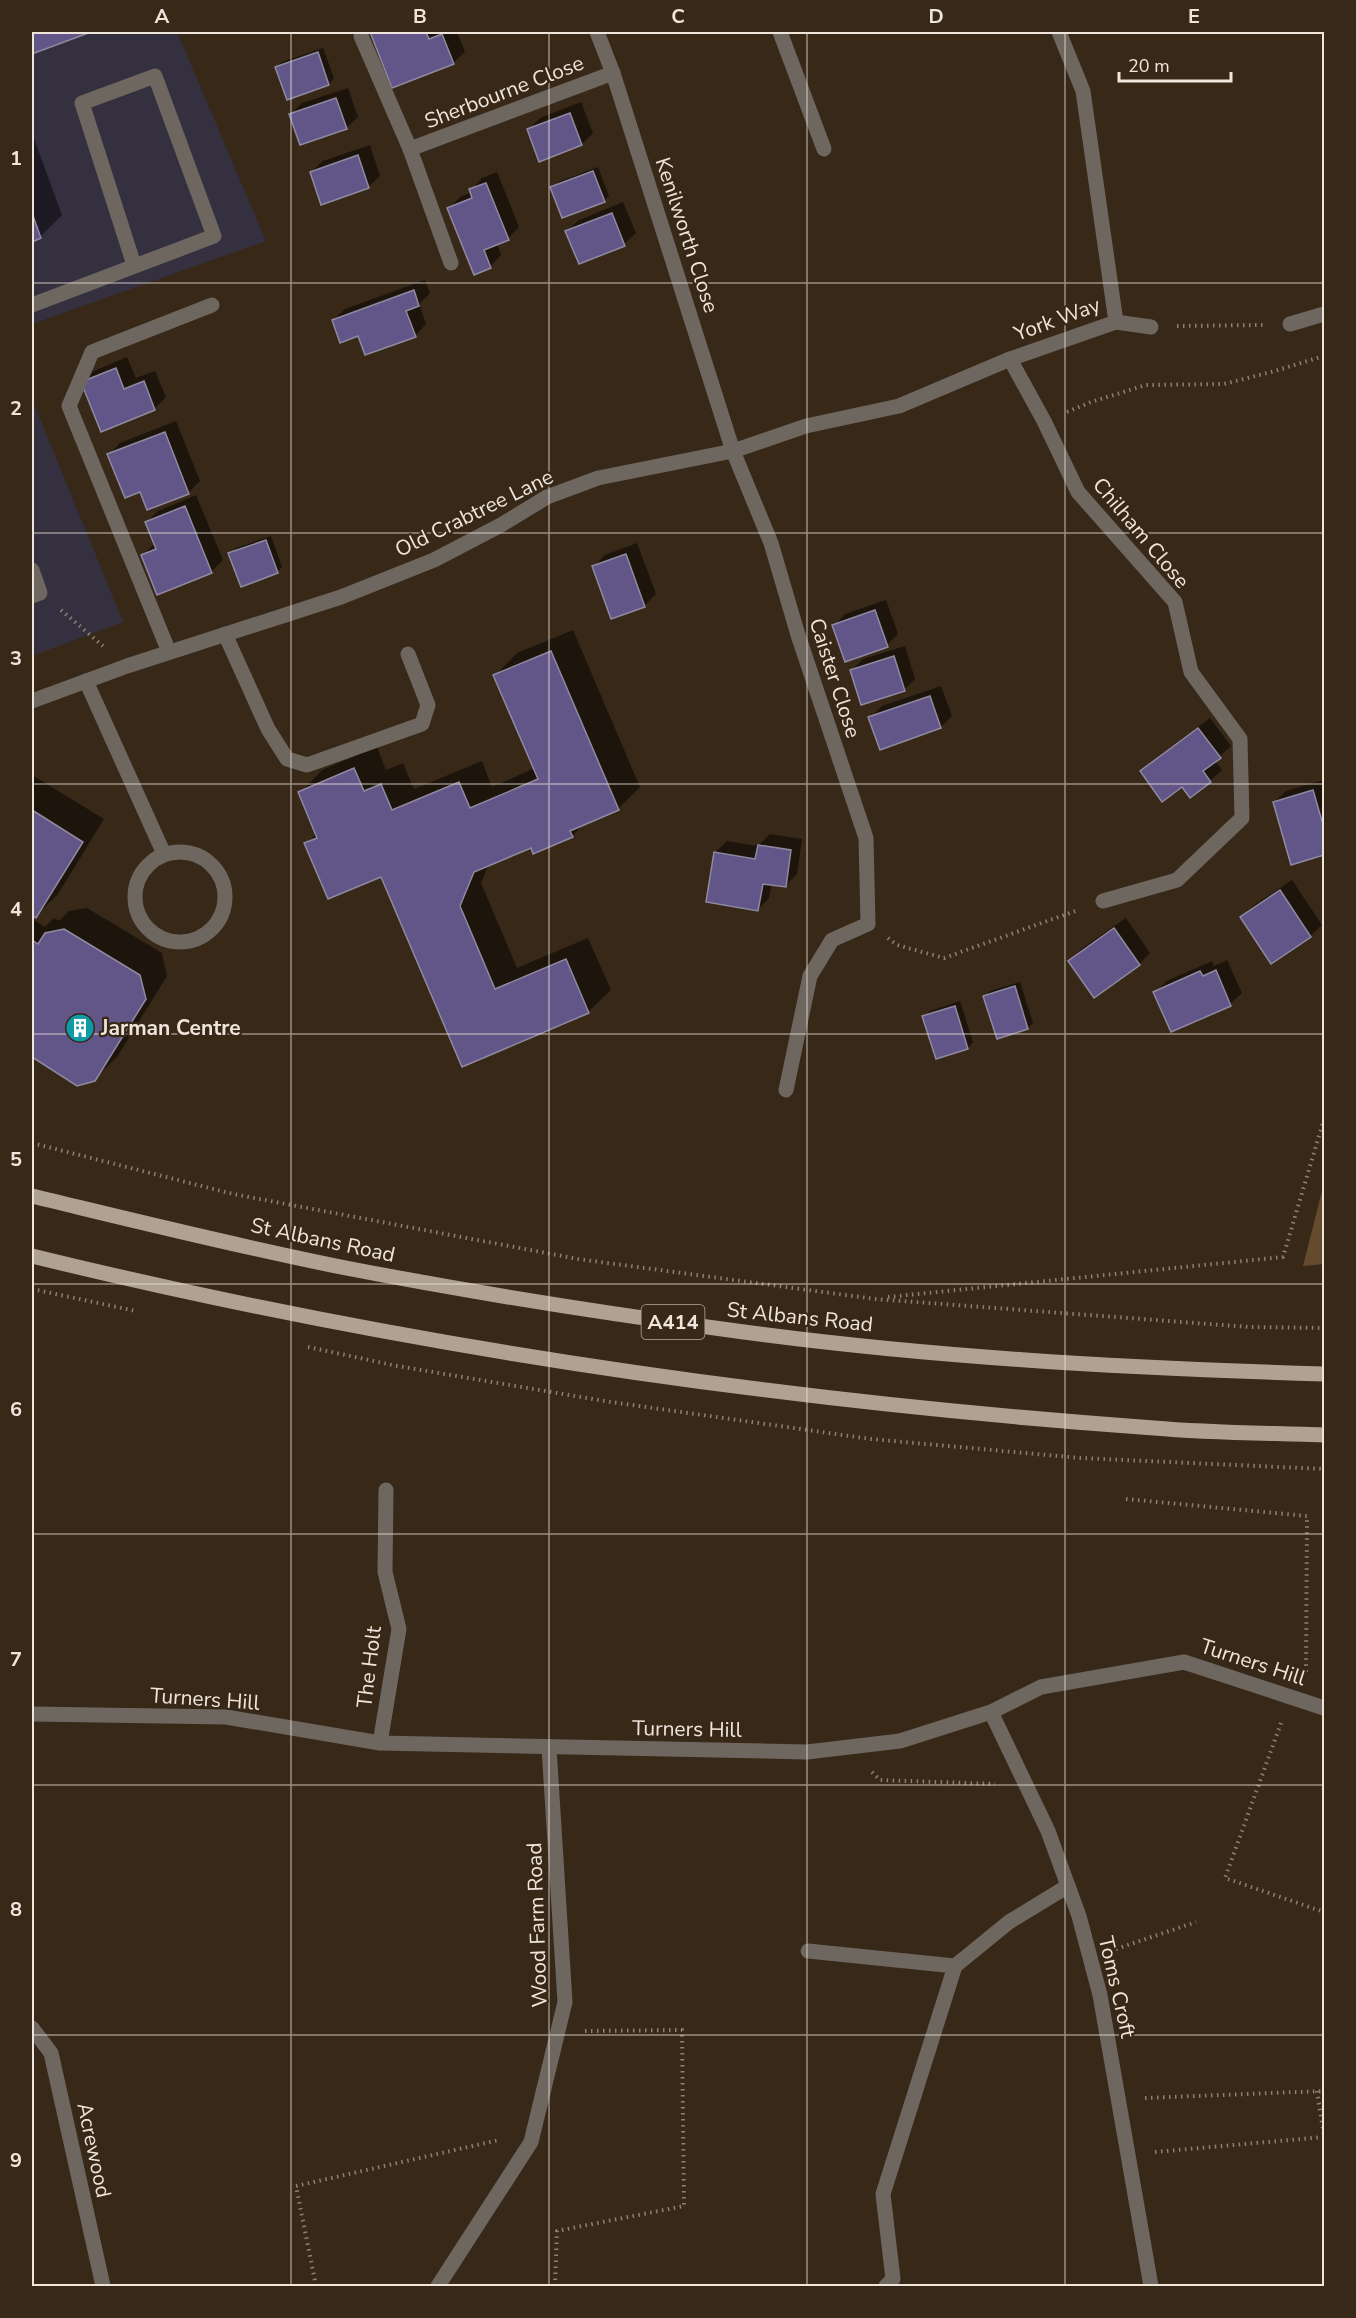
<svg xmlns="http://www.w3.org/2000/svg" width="1356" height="2318" font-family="'Nunito Sans',sans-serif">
<rect width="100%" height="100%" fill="#372818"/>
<!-- commercial -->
<g fill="#353040">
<polygon points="32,32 177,32 266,241 32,324"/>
<polygon points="32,399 123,622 32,656"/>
</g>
<!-- green -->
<polygon fill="#654b2d" points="1324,1183 1324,1264 1303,1266"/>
<!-- shadow -->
<g fill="#0007">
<polygon points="32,32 86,32 32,52"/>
<polygon points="372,32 457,32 465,52 453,63 393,86"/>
<polygon points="323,48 334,78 329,84 288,98 276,67 282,62"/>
<polygon points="348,88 358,117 346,128 291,114 302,103"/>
<polygon points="581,102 593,133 582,144 529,129 540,118"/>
<polygon points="32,133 62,215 40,237 32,240"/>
<polygon points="370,145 380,176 368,187 311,172 323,161"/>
<polygon points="598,167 609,196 604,201 552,188 558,182"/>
<polygon points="497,172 519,227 508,239 497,243 501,255 490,267 449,208 460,197 472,192 471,190 482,178"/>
<polygon points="623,202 636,233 624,244 567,231 579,220"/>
<polygon points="425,280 430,293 419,304 426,324 415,336 333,320 345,309"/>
<polygon points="127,357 136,378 155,371 166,397 154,409 82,382 94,371"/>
<polygon points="176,421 200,481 188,493 141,490 109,455 120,443"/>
<polygon points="196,495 223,560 211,572 143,555 154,544 147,522 158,511"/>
<polygon points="271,536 282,567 277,572 230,554 236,548"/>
<polygon points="637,543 656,594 644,606 594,566 605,555"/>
<polygon points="886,600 898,634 887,645 834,626 845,614"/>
<polygon points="573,630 640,787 618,809 584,824 572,836 532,846 489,864 481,883 517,968 588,938 611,990 588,1012 463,1066 382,875 306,844 317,833 300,793 322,770 377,747 386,770 403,763 414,789 482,761 492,787 535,768 495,676 517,653"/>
<polygon points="905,646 915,679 904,690 851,671 863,659"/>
<polygon points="941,686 952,716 941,727 870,718 882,706"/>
<polygon points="1210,718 1231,746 1215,761 1222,770 1210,781 1191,796 1183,784 1142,772 1153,760"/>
<polygon points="32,775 104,819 58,894 36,916 32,913"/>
<polygon points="1324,780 1324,854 1293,863 1274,802 1286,791"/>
<polygon points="770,834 802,839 797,874 785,886 772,883 769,898 758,909 715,853 727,841 758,846"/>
<polygon points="1292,880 1322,925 1310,936 1242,917 1253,906"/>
<polygon points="87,908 162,953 167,976 117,1057 94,1079 77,1084 32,1056 32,919 45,927 54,918 59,921 69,911"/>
<polygon points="1126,918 1150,953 1139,964 1069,961 1081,949"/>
<polygon points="1227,960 1242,993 1230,1004 1155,992 1167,981 1212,961 1214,966"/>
<polygon points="1020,982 1033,1023 1028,1028 985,996 990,991"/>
<polygon points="960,1001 973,1042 968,1048 937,1057 924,1017 930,1011"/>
</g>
<!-- building -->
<g fill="#615687" stroke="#8f8aa1" stroke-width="1.5">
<polygon points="32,32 91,32 32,54"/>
<polygon points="370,32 426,32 429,39 442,34 454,64 392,88"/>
<polygon points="318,52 329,85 287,100 275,67"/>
<polygon points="336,98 347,129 300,145 289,114"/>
<polygon points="570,113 582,145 539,162 527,129"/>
<polygon points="358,155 369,188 321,205 310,172"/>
<polygon points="593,171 605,202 562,218 550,187"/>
<polygon points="486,183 509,240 484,250 491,268 474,275 447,208 472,198 469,189"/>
<polygon points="32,213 41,238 32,242"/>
<polygon points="612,213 625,246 579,264 565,231"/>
<polygon points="414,290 419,306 406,311 416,337 365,355 358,336 340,343 332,320"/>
<polygon points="116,368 124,389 144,381 155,410 101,432 81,382"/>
<polygon points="165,432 189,494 147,510 140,492 125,498 107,454"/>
<polygon points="185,506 212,573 157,595 141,555 156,549 145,522"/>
<polygon points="266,540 278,573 241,587 228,553"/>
<polygon points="626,554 645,607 611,619 592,566"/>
<polygon points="875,610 888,647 845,662 832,625"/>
<polygon points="551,651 619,810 570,831 573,837 533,854 531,848 474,872 460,906 495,989 566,959 589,1013 462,1067 381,877 328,899 304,843 317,838 298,792 354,768 364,791 381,784 392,810 459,782 470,808 538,779 493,675"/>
<polygon points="894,656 905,691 861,705 850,670"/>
<polygon points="930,696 941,728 880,750 868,717"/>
<polygon points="1198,728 1221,758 1203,771 1211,782 1190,798 1182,787 1162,802 1140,771"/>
<polygon points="1313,790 1324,828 1324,855 1291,865 1273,802"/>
<polygon points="32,810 83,842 36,918 32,915"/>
<polygon points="758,845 791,850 786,887 763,884 758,911 706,902 714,852 755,859"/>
<polygon points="1280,890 1311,937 1271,964 1240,917"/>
<polygon points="1114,928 1140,965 1094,998 1068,961"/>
<polygon points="64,929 140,975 146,999 95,1081 77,1086 32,1057 32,940 38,944 45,933"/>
<polygon points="1216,970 1231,1006 1171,1032 1153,992 1200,971 1203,976"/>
<polygon points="1015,986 1028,1029 997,1039 983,996"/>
<polygon points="955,1006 968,1049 936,1059 922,1016"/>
</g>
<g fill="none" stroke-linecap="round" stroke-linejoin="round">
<!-- path -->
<g stroke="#8e8174" stroke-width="4" stroke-dasharray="1.5 4.5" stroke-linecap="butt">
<polyline points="1177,326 1263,325"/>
<polyline points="1067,412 1091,402 1146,385 1224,384 1275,371 1324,356"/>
<polyline points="61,610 103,646"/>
<polyline points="888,938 897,945 944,958 1078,910"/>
<polyline points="32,1143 233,1194 578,1259 875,1299 1249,1327 1324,1328"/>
<polyline points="32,1289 136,1311"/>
<polyline points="888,1297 1283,1257 1324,1119"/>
<polyline points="308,1347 392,1365 611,1402 871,1439 1080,1458 1324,1469"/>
<polyline points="1126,1499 1307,1516 1306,1674"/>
<polyline points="1281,1723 1225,1878 1324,1912"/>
<polyline points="872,1772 880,1780 995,1784"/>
<polyline points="1116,1949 1196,1922"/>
<polyline points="1317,2091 1324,2136"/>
<polyline points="1145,2098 1324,2091"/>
<polyline points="1155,2152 1324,2137"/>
<polyline points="316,2286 296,2186 499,2140"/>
<polyline points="555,2286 557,2231 684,2206 682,2030 585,2031"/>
</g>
<!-- lane -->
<g stroke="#6d675f" stroke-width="15">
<polyline points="780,32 824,149"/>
<polyline points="32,305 214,236 155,76 82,103 134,265"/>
<polyline points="32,570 40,593 32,596"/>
<polyline points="225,634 268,729 287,759 307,765 422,724 428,705 408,654"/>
<polyline points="86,681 164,854"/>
<circle cx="180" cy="897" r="45"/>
<polyline points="808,1951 955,1966 883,2194 893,2279 886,2286"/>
<polyline points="955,1966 1009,1922 1068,1886"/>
</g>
<!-- street -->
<g stroke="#6d675f" stroke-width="15">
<polyline points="597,32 613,73 733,451 771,543 798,635 866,838 868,924 832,940 810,976 786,1090"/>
<polyline points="361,36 410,149 451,263"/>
<polyline points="410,149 613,73"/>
<polyline points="1116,322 1151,327"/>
<polyline points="1290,324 1324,314"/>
<polyline points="1010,359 1044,421 1078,492 1175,602 1191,672 1240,739 1242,818 1177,880 1103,901"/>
<polyline points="169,652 69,406 92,352 212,305"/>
<polyline points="32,701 127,666 341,597 434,560 501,525 547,497 598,478 733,451 806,426 899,406 1010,359 1116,322 1083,91 1059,32"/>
<polyline points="991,1712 1048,1831 1079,1916 1100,1995 1151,2286"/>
<polyline points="32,1714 226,1717 380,1743 807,1752 900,1741 991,1712 1041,1687 1184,1662 1324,1708"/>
<polyline points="380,1743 399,1629 385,1572 386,1490"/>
<polyline points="32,2028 51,2053 103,2286"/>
<polyline points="438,2286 531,2142 565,2002 549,1748"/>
</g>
<!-- primary -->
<g stroke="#afa291" stroke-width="15">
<path d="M32,1196c104,25 208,51 314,72 124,24 250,44 376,61 199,28 401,39 602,45"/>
<path d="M32,1256c368,90 744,145 1122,172 56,5 114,5 170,7"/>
</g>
</g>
<!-- grid -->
<path fill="none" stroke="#efe5db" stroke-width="1.5" stroke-opacity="0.55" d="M291,32v2254M549,32v2254M807,32v2254M1065,32v2254M32,283h1292M32,533h1292M32,784h1292M32,1034h1292M32,1284h1292M32,1534h1292M32,1785h1292M32,2035h1292"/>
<!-- icons -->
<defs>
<g id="building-disc" transform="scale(1.5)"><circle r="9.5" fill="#0f9aa8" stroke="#372818"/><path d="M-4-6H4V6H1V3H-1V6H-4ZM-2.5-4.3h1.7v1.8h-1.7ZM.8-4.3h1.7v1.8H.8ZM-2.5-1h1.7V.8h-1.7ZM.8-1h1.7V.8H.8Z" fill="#fff"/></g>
</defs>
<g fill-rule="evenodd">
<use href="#building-disc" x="80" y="1028"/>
</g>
<g text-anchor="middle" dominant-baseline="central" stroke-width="4.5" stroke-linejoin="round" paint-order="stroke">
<!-- shield labels -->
<rect fill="#372818" stroke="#b8aca0" stroke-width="1.5" x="641.5" y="1305" width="63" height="34" rx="4.5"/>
<g font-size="20" font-weight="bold" fill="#efe5db">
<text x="673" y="1322">A414</text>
</g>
<!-- street labels -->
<g font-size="21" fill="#efe5db" stroke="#372818">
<text transform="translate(504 92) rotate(-21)">Sherbourne Close</text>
<text transform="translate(687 235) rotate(72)">Kenilworth Close</text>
<text transform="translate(1057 319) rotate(-20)">York Way</text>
<text transform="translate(474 513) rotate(-26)">Old Crabtree Lane</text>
<text transform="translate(1141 533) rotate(50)">Chilham Close</text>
<text transform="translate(835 678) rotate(72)">Caister Close</text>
<text transform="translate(323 1240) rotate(12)">St Albans Road</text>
<text transform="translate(800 1317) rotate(6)">St Albans Road</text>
<text transform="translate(1253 1662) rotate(18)">Turners Hill</text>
<text transform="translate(369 1667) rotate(-83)">The Holt</text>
<text transform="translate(205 1699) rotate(4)">Turners Hill</text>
<text transform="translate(687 1729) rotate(1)">Turners Hill</text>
<text transform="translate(537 1925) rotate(-92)">Wood Farm Road</text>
<text transform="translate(1117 1987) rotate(77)">Toms Croft</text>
<text transform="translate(94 2150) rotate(78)">Acrewood</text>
</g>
<!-- poi labels -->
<g font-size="21" font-weight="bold" fill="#efe5db" stroke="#372818" text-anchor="start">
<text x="101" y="1028">Jarman Centre</text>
</g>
</g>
<!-- border -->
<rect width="1356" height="2318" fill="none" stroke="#372818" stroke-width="66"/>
<!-- scale -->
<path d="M1119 72v9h112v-9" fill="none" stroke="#efe5db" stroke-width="3"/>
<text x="1128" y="72" font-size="18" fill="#efe5db" stroke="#372818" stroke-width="4.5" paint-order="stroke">20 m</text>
<rect x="33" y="33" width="1290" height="2252" fill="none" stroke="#efe5db" stroke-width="2"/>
<g font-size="20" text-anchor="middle" font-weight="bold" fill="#efe5db">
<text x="162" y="23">A</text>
<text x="420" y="23">B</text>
<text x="678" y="23">C</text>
<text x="936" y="23">D</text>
<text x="1194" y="23">E</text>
<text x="16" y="165">1</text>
<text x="16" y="415">2</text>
<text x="16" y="665">3</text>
<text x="16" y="916">4</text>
<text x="16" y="1166">5</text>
<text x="16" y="1416">6</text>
<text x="16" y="1666">7</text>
<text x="16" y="1916">8</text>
<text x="16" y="2167">9</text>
</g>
</svg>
